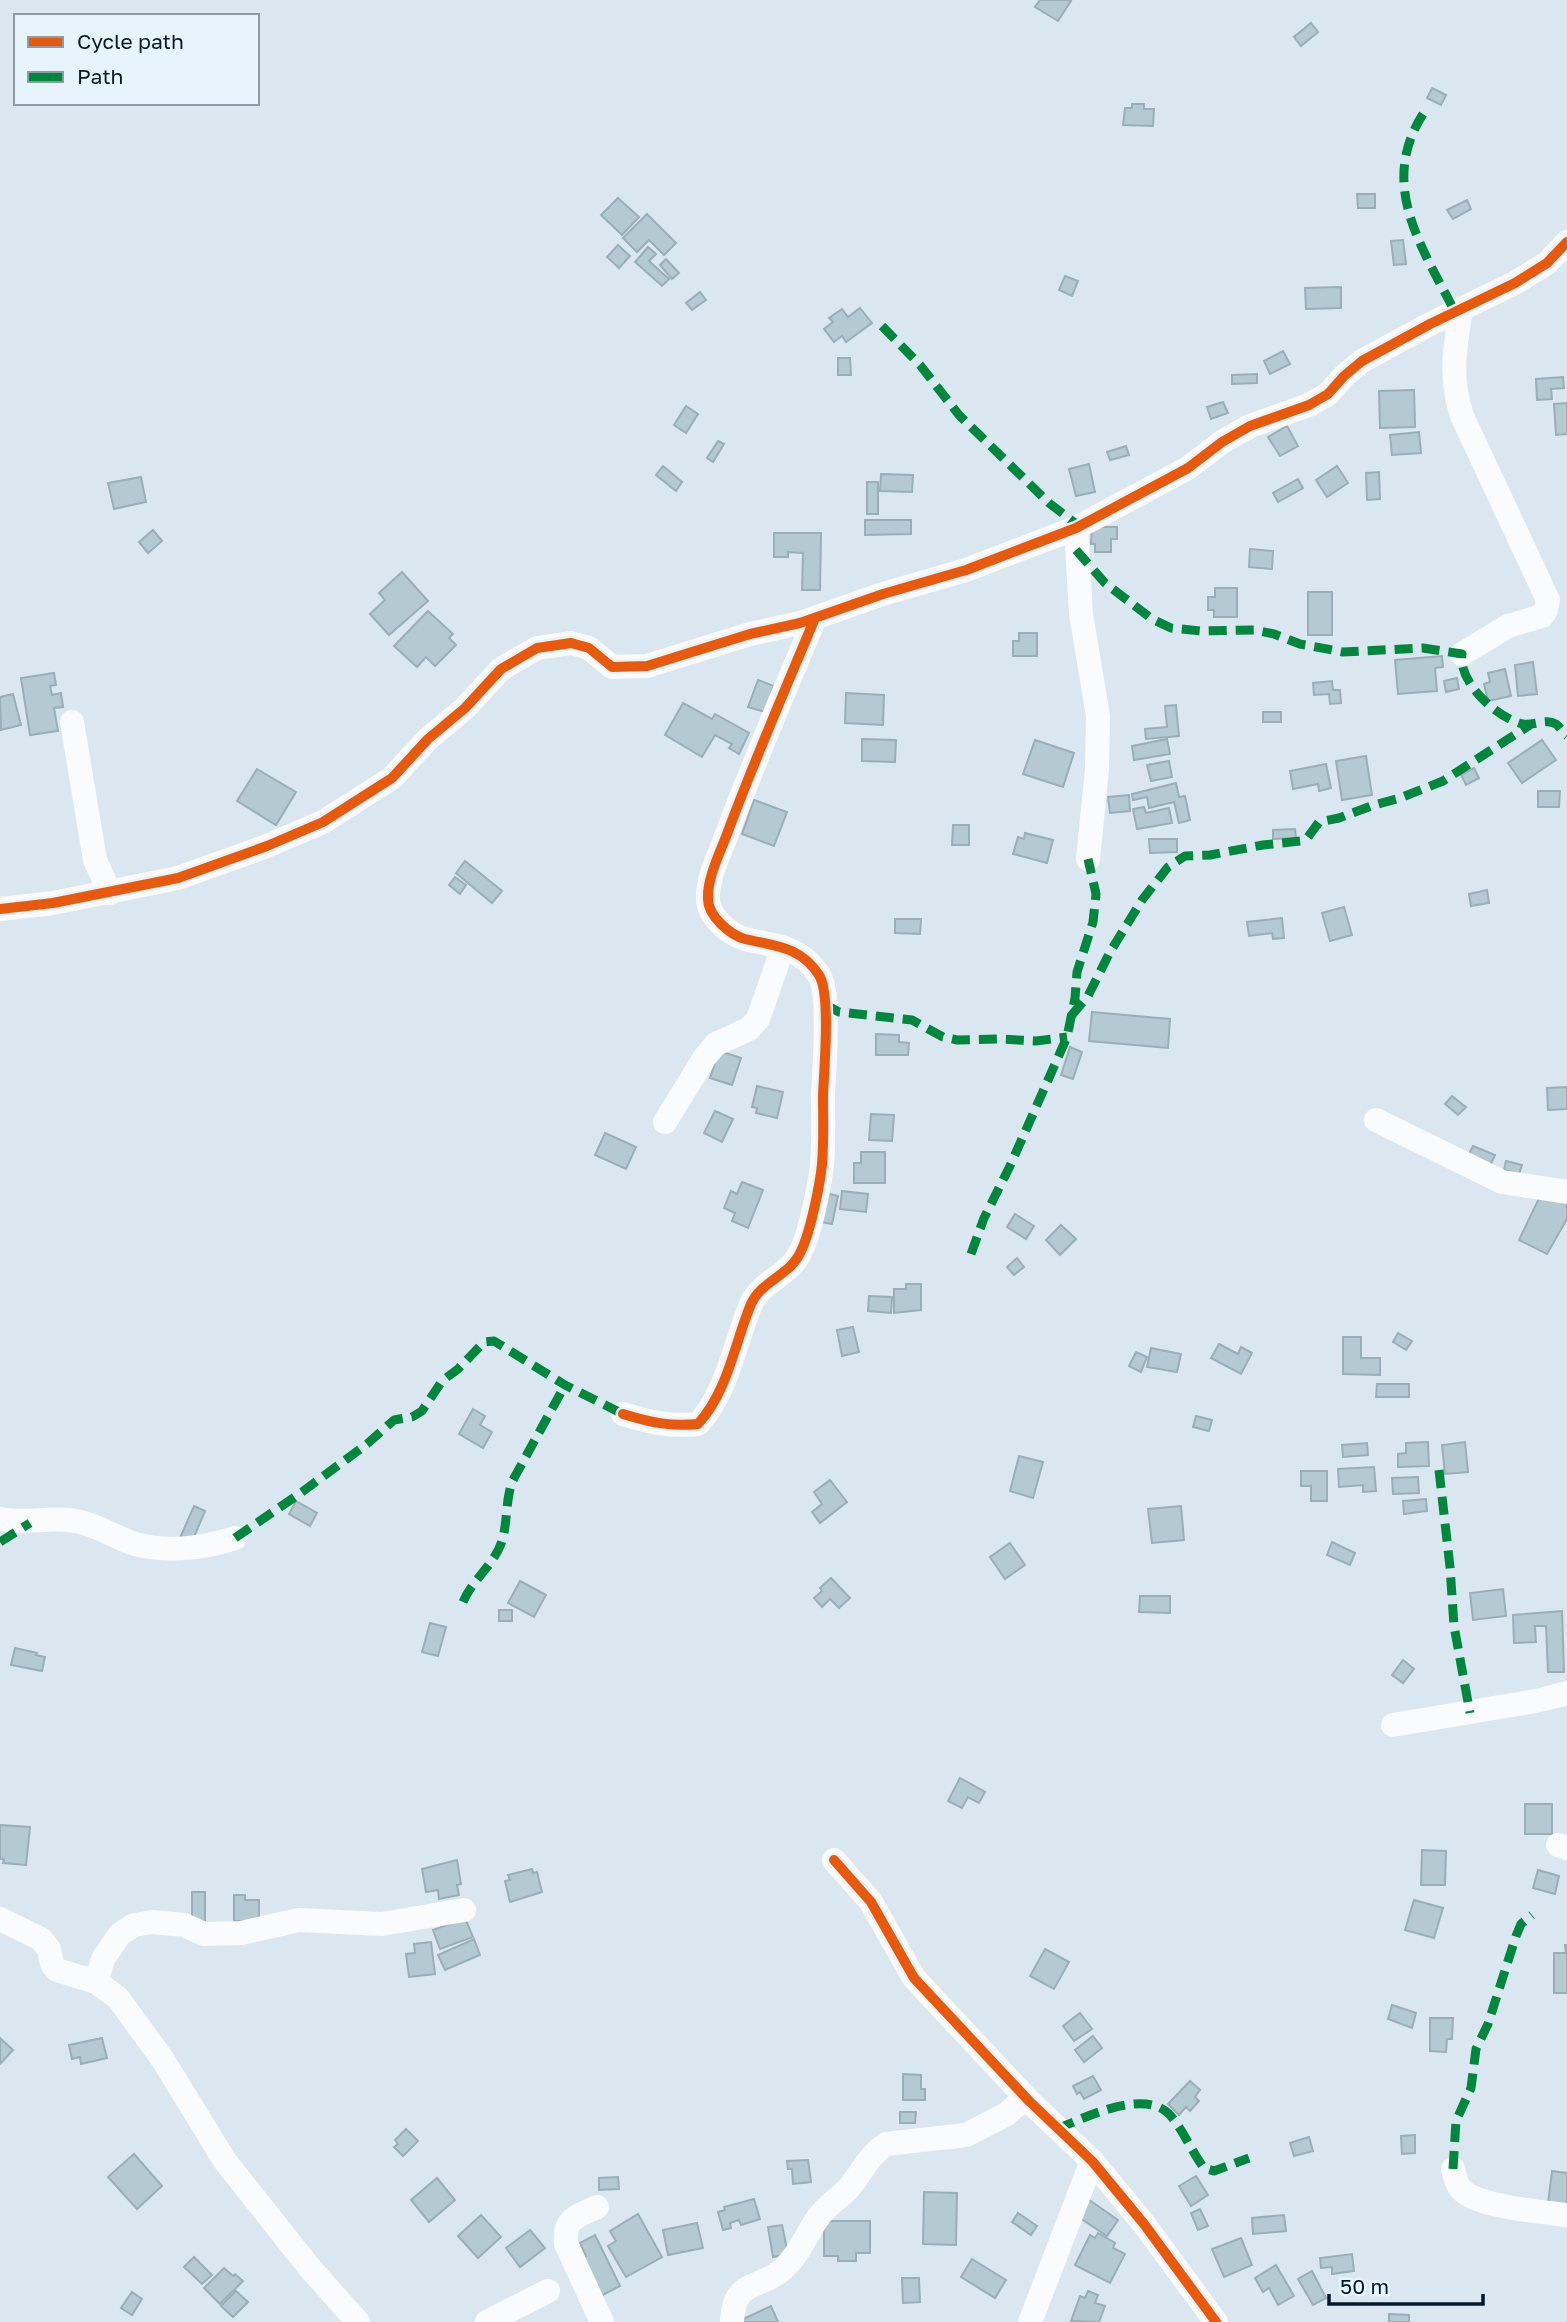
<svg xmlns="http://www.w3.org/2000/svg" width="1567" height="2322" font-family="'Golos Text',sans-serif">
<rect width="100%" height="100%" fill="#dae7f0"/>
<!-- building -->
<g fill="#b4c9d2" stroke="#99aeb7" stroke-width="2">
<polygon points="1040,0 1069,0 1071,1 1058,21 1035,7"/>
<polygon points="1311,23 1318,32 1301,46 1294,37"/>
<polygon points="1432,88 1446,95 1441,105 1427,98"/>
<polygon points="1132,104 1144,104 1144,109 1154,109 1153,126 1123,125 1125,108 1132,108"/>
<polygon points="1357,194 1375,194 1375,208 1358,208"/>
<polygon points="618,198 639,217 622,235 601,215"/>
<polygon points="1467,200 1471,209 1453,219 1447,210"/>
<polygon points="647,214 676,243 664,255 649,240 637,252 623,238"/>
<polygon points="1403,240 1406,264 1394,265 1391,241"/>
<polygon points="618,245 630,256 619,268 607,257"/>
<polygon points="648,247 656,254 649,261 669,279 662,286 635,262"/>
<polygon points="666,259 679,273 672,279 660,265"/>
<polygon points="1065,276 1078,281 1072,296 1059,290"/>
<polygon points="1341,287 1341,308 1306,309 1305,288"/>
<polygon points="700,292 706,300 692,310 686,303"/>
<polygon points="860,308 872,323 846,342 842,336 834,342 824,329 833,322 829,318 842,309 848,317"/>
<polygon points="1283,351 1290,364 1270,374 1264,361"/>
<polygon points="838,358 850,358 851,375 838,375"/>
<polygon points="1257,374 1257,383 1232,384 1232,375"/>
<polygon points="1563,377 1564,388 1551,389 1552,399 1537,400 1536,379"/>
<polygon points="1414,390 1415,427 1380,428 1379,391"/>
<polygon points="1223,402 1228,413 1211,419 1207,407"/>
<polygon points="1567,403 1567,434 1556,435 1554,404"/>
<polygon points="686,406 698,414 686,433 674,425"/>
<polygon points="1287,426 1298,446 1280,456 1268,437"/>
<polygon points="1419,432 1421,453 1392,455 1390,435"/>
<polygon points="718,441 724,444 713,462 707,458"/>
<polygon points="1126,446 1129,455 1110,460 1107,452"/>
<polygon points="1089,464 1095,492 1076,496 1069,469"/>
<polygon points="663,466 682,482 676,491 656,475"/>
<polygon points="1337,466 1348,483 1327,497 1316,480"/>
<polygon points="1379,472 1380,499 1367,500 1366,473"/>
<polygon points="881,474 913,475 912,492 880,491"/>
<polygon points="141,477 146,502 114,509 108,483"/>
<polygon points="1298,479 1303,488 1278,502 1273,493"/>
<rect x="867" y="482" width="11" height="32"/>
<polygon points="865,520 911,520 911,534 865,535"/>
<polygon points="1092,527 1117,527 1117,539 1111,539 1111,552 1095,552 1095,544 1091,544"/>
<polygon points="153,530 162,541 148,553 139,542"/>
<polygon points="774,533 821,533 820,590 802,590 803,553 788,552 788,557 774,557"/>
<polygon points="1250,549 1273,551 1272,569 1249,567"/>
<polygon points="402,572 428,601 389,635 370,614 385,600 379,593"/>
<polygon points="1215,588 1237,588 1237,617 1214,617 1214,610 1208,610 1208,597 1215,597"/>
<rect x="1308" y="592" width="24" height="43"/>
<polygon points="428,611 453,634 449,638 456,645 435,666 426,657 417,667 394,646"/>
<polygon points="1019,633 1037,633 1037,656 1013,656 1013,641 1019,641"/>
<polygon points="1442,656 1443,667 1435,668 1437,691 1398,694 1395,660"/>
<polygon points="1533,662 1537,694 1518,696 1515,665"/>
<polygon points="1505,669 1511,696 1488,701 1484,684 1490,682 1488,673"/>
<polygon points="54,673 56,685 50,686 52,695 61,693 63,707 54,708 58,731 30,735 21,678"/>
<polygon points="1457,678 1459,689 1446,692 1444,681"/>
<polygon points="758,680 774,686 765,712 748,707"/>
<polygon points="1332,681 1333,690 1340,690 1341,703 1330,704 1329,694 1314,695 1313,683"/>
<polygon points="846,693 884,695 883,725 845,723"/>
<polygon points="13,694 21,725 1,730 0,697"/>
<polygon points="683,703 712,719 715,714 749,733 739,754 729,748 732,744 715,735 702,757 665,735"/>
<polygon points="1176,705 1179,736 1146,739 1145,729 1167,727 1165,706"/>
<rect x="1263" y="712" width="18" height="10"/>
<polygon points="862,739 896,740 895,762 862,761"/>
<polygon points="1167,739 1170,754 1134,760 1132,746"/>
<polygon points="1035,740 1074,753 1063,787 1023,774"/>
<polygon points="1542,740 1556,760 1522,783 1508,763"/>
<polygon points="1366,756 1372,795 1342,800 1336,761"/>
<polygon points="1169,761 1172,777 1151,781 1147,765"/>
<polygon points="1326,764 1331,788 1319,791 1318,784 1293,789 1290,771"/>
<polygon points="1474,768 1479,778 1466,785 1461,775"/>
<polygon points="257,769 296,792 276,825 237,801"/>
<polygon points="1176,783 1179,797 1185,796 1190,820 1179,823 1174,802 1149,808 1147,797 1133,800 1132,794"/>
<polygon points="1538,791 1560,791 1559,807 1538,807"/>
<polygon points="1129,795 1130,811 1110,813 1108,797"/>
<polygon points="754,800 787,812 774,846 742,834"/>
<polygon points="1144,807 1146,813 1169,808 1172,823 1137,829 1133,809"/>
<polygon points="953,825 969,825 969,845 952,845"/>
<polygon points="1295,829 1296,838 1273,839 1273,830"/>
<polygon points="1025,833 1053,840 1047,863 1013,854 1018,837 1024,839"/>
<polygon points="1149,839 1177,839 1177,852 1150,853"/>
<polygon points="465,861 502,891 492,903 456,873"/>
<polygon points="455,877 466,885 460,894 449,885"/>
<polygon points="1487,890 1489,903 1471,906 1469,894"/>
<polygon points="1344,907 1352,935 1330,941 1322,913"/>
<polygon points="1282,918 1284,938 1273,939 1272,933 1249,936 1247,922"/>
<polygon points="895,919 921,919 920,934 895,933"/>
<polygon points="1092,1012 1170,1019 1168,1048 1089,1041"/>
<polygon points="876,1034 899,1035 899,1042 909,1043 908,1055 876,1055"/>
<polygon points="1070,1047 1082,1052 1073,1079 1061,1075"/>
<polygon points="719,1051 741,1058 732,1085 710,1078"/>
<polygon points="757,1086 783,1092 777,1118 756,1113 757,1108 752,1107"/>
<polygon points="1567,1087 1567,1109 1548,1110 1547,1088"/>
<polygon points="1452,1096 1466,1107 1458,1115 1445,1104"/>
<polygon points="715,1111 733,1119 722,1142 704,1133"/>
<polygon points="871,1114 894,1115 892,1141 869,1140"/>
<polygon points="605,1133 636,1147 626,1169 595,1155"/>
<polygon points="1473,1146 1495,1155 1490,1166 1468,1156"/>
<polygon points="861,1152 885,1152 885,1183 854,1183 854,1163 861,1163"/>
<polygon points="1506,1161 1522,1165 1519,1174 1504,1170"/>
<polygon points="742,1182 763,1190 748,1228 732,1221 735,1213 724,1208 731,1191 737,1194"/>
<polygon points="1543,1190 1567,1202 1567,1219 1547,1254 1519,1240"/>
<polygon points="842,1191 868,1194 866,1212 840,1209"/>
<polygon points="822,1192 838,1196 832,1224 816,1221"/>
<polygon points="1015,1214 1034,1226 1026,1239 1007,1227"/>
<polygon points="1061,1225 1076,1239 1060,1255 1046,1240"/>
<polygon points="1017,1258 1024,1267 1014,1275 1007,1267"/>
<polygon points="906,1284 921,1284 921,1310 894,1313 894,1289 906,1289"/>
<polygon points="869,1296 892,1297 891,1313 868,1311"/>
<polygon points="853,1327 859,1352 842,1356 837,1330"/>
<polygon points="1398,1333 1412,1341 1406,1350 1393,1342"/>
<polygon points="1343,1337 1361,1337 1361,1358 1380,1358 1380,1375 1343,1374"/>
<polygon points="1219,1344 1238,1354 1241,1347 1252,1353 1241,1374 1211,1358"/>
<polygon points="1151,1348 1181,1354 1177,1372 1147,1367"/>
<polygon points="1136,1352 1147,1357 1141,1372 1129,1366"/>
<polygon points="1377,1384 1409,1384 1409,1397 1376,1397"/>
<polygon points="473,1409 485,1416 480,1425 492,1432 483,1448 459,1434"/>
<polygon points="1196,1416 1212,1420 1209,1431 1193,1427"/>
<polygon points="1428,1442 1429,1466 1398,1467 1398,1454 1406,1453 1406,1443"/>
<polygon points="1465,1442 1468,1472 1445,1474 1442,1445"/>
<polygon points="1367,1443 1368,1455 1343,1457 1342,1445"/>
<polygon points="1019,1456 1043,1462 1033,1498 1010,1491"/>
<polygon points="1374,1467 1376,1491 1363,1492 1363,1485 1339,1487 1338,1469"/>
<polygon points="1301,1471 1327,1471 1327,1501 1311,1501 1311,1486 1301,1486"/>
<polygon points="1418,1477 1419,1493 1393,1494 1392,1478"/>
<polygon points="830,1480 847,1502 820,1523 812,1512 822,1504 814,1492"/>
<polygon points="1426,1499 1427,1511 1404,1514 1403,1501"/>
<polygon points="296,1501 317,1513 310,1526 289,1514"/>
<polygon points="194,1506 205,1511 192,1542 180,1538"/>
<polygon points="1181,1506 1184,1540 1152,1543 1148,1509"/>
<polygon points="1332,1542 1355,1553 1350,1565 1327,1555"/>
<polygon points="1010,1543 1025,1565 1005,1579 990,1557"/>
<polygon points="831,1578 850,1598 839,1608 830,1599 822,1607 814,1598 822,1591 820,1588"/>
<polygon points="520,1581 546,1595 534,1617 508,1603"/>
<polygon points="1503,1589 1506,1616 1473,1620 1470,1593"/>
<polygon points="1140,1596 1170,1596 1170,1613 1139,1612"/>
<rect x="499" y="1610" width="13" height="11"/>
<polygon points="1562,1611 1564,1672 1548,1672 1546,1626 1535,1626 1536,1642 1514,1643 1513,1615"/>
<polygon points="430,1623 446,1627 438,1656 422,1652"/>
<polygon points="15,1648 37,1653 36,1655 45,1657 42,1671 11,1665"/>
<polygon points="1403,1660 1414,1669 1403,1683 1392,1675"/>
<polygon points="960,1778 985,1792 979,1803 968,1797 962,1808 948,1801"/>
<rect x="1525" y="1804" width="27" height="30"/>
<polygon points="0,1825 30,1827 26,1865 3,1863 4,1859 0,1859"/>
<polygon points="1422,1850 1446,1851 1445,1885 1421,1885"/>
<polygon points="457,1860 461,1884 457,1885 459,1895 439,1899 438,1890 426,1892 422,1869"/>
<polygon points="532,1869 533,1873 537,1872 542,1892 510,1902 505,1881 510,1880 508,1875"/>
<polygon points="1538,1870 1559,1876 1555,1894 1533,1888"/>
<rect x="192" y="1892" width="13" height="29"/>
<polygon points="234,1895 245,1895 245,1900 259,1900 259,1921 234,1921"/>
<polygon points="1414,1900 1443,1908 1434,1938 1405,1930"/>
<polygon points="465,1918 473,1937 440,1949 433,1930"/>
<polygon points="474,1939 480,1955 445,1970 438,1955"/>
<polygon points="431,1942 435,1974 409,1977 406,1954 415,1953 414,1944"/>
<polygon points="1565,1945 1567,1945 1567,1993 1554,1993 1554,1953 1566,1953"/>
<polygon points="1045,1949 1069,1962 1054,1989 1030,1976"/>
<polygon points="1392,2005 1416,2013 1412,2028 1388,2019"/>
<polygon points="1080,2013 1092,2029 1074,2041 1063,2026"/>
<polygon points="1430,2018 1453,2018 1452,2039 1447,2039 1446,2052 1430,2051"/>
<polygon points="1093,2036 1102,2048 1084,2062 1075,2050"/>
<polygon points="0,2038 13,2050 0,2064"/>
<polygon points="102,2038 107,2058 81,2064 80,2057 72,2059 69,2045"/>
<polygon points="903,2074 921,2075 921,2089 925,2089 925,2100 903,2100"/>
<polygon points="1093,2076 1101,2090 1084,2099 1080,2092 1077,2094 1073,2086"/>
<polygon points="1190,2081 1200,2090 1195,2097 1199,2101 1190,2111 1186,2107 1179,2115 1168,2104"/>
<polygon points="900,2112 916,2112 915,2123 900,2123"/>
<polygon points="406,2129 418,2141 403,2156 394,2147 398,2144 395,2140"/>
<polygon points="1415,2135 1415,2153 1402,2154 1401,2136"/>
<polygon points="1309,2137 1313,2151 1294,2156 1290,2143"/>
<polygon points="134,2154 162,2186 137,2209 108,2177"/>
<polygon points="808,2160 811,2182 793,2184 792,2169 788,2169 787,2161"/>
<polygon points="1552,2171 1567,2173 1567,2205 1548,2203"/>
<polygon points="1196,2176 1208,2195 1191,2206 1179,2186"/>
<polygon points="618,2177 619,2189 599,2190 599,2178"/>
<polygon points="437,2178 455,2200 429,2222 411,2200"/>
<polygon points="924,2192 957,2193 956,2245 923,2244"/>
<polygon points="1085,2197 1118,2220 1107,2236 1074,2214"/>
<polygon points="754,2199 760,2219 741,2225 739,2220 730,2223 731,2228 723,2230 718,2212 725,2210 724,2207"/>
<polygon points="1200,2209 1208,2226 1198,2230 1191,2213"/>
<polygon points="1018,2213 1037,2226 1031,2235 1012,2222"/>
<polygon points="638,2214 662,2257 626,2277 608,2246 616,2241 610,2231"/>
<polygon points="481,2215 501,2237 478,2258 458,2236"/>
<polygon points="1284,2215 1286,2231 1253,2234 1252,2218"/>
<polygon points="824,2221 870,2221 870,2253 856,2253 856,2261 838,2261 838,2256 824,2256"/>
<polygon points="697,2223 703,2248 668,2255 663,2230"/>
<polygon points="782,2225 788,2254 773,2257 768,2227"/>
<polygon points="530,2230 545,2248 520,2267 506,2248"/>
<polygon points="1098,2233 1115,2243 1113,2248 1125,2254 1110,2283 1075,2265 1090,2235 1095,2238"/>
<polygon points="595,2235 620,2286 601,2296 581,2259 586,2256 580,2243"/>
<polygon points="1241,2238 1252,2265 1224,2277 1212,2249"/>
<polygon points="1352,2254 1354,2271 1332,2274 1332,2267 1321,2268 1320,2258"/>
<polygon points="194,2257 212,2275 202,2284 184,2267"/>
<polygon points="972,2259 1006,2280 995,2298 961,2277"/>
<polygon points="1276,2265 1294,2296 1278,2305 1269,2288 1263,2292 1255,2278"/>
<polygon points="224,2268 233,2276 235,2274 243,2281 220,2304 204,2288"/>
<polygon points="1312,2271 1326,2298 1313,2305 1298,2279"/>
<polygon points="902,2278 919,2278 920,2302 903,2303"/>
<polygon points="236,2291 248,2302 233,2317 221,2306"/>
<polygon points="1088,2291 1098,2295 1095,2303 1105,2306 1099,2322 1071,2321 1080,2296 1085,2298"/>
<polygon points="132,2292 142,2299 132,2315 121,2308"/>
<polygon points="771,2306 778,2322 739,2322 739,2321"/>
<polygon points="1389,2314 1409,2315 1409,2322 1389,2322"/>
</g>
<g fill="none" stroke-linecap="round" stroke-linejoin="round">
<!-- street -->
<g stroke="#f9fbfd" stroke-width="24">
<path d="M1461,309c-6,40 -12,67 1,107l86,184 -2,10 -4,6 -34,10 -46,28"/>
<polyline points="1076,528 1081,614 1098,716 1097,769 1088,859"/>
<polyline points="72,722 95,860 110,893"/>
<polyline points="0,909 53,903 178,878 267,846 323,822 392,778 428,739 465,708 501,669 537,648 571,643 589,648 612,667 647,666 750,634 800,623 883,594 966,570 1076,528 1188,468 1222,442 1250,426 1309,405 1328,394 1344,376 1362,361 1430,324 1515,283 1547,263 1567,242"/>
<polyline points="1376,1120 1502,1182 1567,1192"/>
<polyline points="665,1122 705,1057 716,1044 749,1029 758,1019 783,947"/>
<path d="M623,1414c26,8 47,13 75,10 30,-33 36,-79 53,-120 10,-23 40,-29 50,-53 9,-18 19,-66 21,-87 2,-23 1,-46 1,-69 1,-25 8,-101 -4,-120 -19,-29 -44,-29 -74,-36 -15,-4 -37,-23 -37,-40 -1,-21 12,-46 19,-65 27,-73 58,-144 88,-216"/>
<path d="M0,1519c27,6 54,-4 80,3 19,4 36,16 55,22 32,9 70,4 100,-6"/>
<polyline points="1393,1725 1536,1701 1567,1693"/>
<polyline points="1558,1845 1567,1848"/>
<polyline points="834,1860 871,1902 914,1978 1029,2101 1092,2161 1144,2224 1216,2322"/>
<polyline points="0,1919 41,1939 49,1949 52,1964 57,1970 96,1982 118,1998 163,2060 225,2161 309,2267 358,2322"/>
<polyline points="96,1982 103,1959 120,1934 134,1925 153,1922 184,1925 204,1934 241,1933 299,1920 382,1924 464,1910"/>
<path d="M1453,2169c2,6 3,15 8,20 15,18 82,23 106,26"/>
<path d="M597,2207c-20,9 -34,12 -31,37l36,78"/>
<polyline points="487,2322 548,2291"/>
<path d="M732,2322c2,-45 27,-31 51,-53 17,-15 24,-37 37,-54 8,-10 19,-17 28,-26 14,-16 20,-33 38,-45l80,-9 41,-21 18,-17"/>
<polyline points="1030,2322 1092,2161"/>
</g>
<!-- quiet -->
<g stroke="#00873e" stroke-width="9" stroke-dasharray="18 9" stroke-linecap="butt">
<path d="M1423,114c-45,71 -1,133 32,198"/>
<polyline points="882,326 920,365 959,415 1049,503 1079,526"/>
<path d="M1076,550l29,33 47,36 19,9 30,3 53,-1 20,4 26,10 43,8 80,-4 39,6c-4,29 35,64 61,70 11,2 23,-6 33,0 4,3 7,9 11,12"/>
<polyline points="824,1004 839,1012 912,1020 943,1037 957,1040 1000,1039 1036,1041 1067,1037"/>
<polyline points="1071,1016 1088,996 1110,952 1142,900 1168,867 1185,856 1210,855 1263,845 1301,841 1308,837 1319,822 1339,818 1374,805 1400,798 1443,781 1530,725"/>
<polyline points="971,1254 984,1218 1010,1166 1067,1037 1075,998 1077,972 1093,922 1096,894 1088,859"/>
<polyline points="1439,1470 1450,1567 1454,1626 1470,1713"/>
<polyline points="235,1538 302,1492 367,1444 394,1420 412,1417 422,1411 442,1381 458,1369 484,1342 494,1341 565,1385 623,1414"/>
<polyline points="0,1542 30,1523"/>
<path d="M463,1602c9,-22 32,-38 39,-61 6,-20 3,-41 11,-61l52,-95"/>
<path d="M1057,2129c27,-11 86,-41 112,-15 14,15 22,37 35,54l10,3 35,-13"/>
<polyline points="1453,2169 1456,2121 1471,2088 1476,2049 1488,2024 1516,1936 1521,1924 1532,1915"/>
</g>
<!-- cycleway casing -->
<g stroke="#e8f4fc" stroke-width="15">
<g id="cycleway">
<polyline points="0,909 53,903 178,878 267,846 323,822 392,778 428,739 465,708 501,669 537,648 571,643 589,648 612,667 647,666 750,634 800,623 883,594 966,570 1076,528 1188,468 1222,442 1250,426 1309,405 1328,394 1344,376 1362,361 1430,324 1515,283 1547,263 1567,242"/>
<path d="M623,1414c26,8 47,13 75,10 30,-33 36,-79 53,-120 10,-23 40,-29 50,-53 9,-18 19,-66 21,-87 2,-23 1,-46 1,-69 1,-25 8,-101 -4,-120 -19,-29 -44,-29 -74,-36 -15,-4 -37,-23 -37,-40 -1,-21 12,-46 19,-65 27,-73 58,-144 88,-216"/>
<polyline points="834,1860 871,1902 914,1978 1029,2101 1092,2161 1144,2224 1216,2322"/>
</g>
</g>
<!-- cycleway -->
<use href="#cycleway" stroke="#e8590c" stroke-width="10"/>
</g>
<!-- legend -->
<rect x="14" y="14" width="245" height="91" fill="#e8f4fc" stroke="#8c9ca7" stroke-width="2"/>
<rect x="28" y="37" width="35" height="10" fill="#e8590c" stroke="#8c9ca7" stroke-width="2"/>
<text x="77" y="49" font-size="21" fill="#021928">Cycle path</text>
<rect x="28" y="72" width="35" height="10" fill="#00873e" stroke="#8c9ca7" stroke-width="2"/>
<text x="77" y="84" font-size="21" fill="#021928">Path</text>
<!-- scale -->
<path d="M1329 2294v10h154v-10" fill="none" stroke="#021928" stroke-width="3.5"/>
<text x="1340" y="2294" font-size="21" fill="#021928" stroke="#e8f4fc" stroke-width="5" paint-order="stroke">50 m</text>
</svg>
